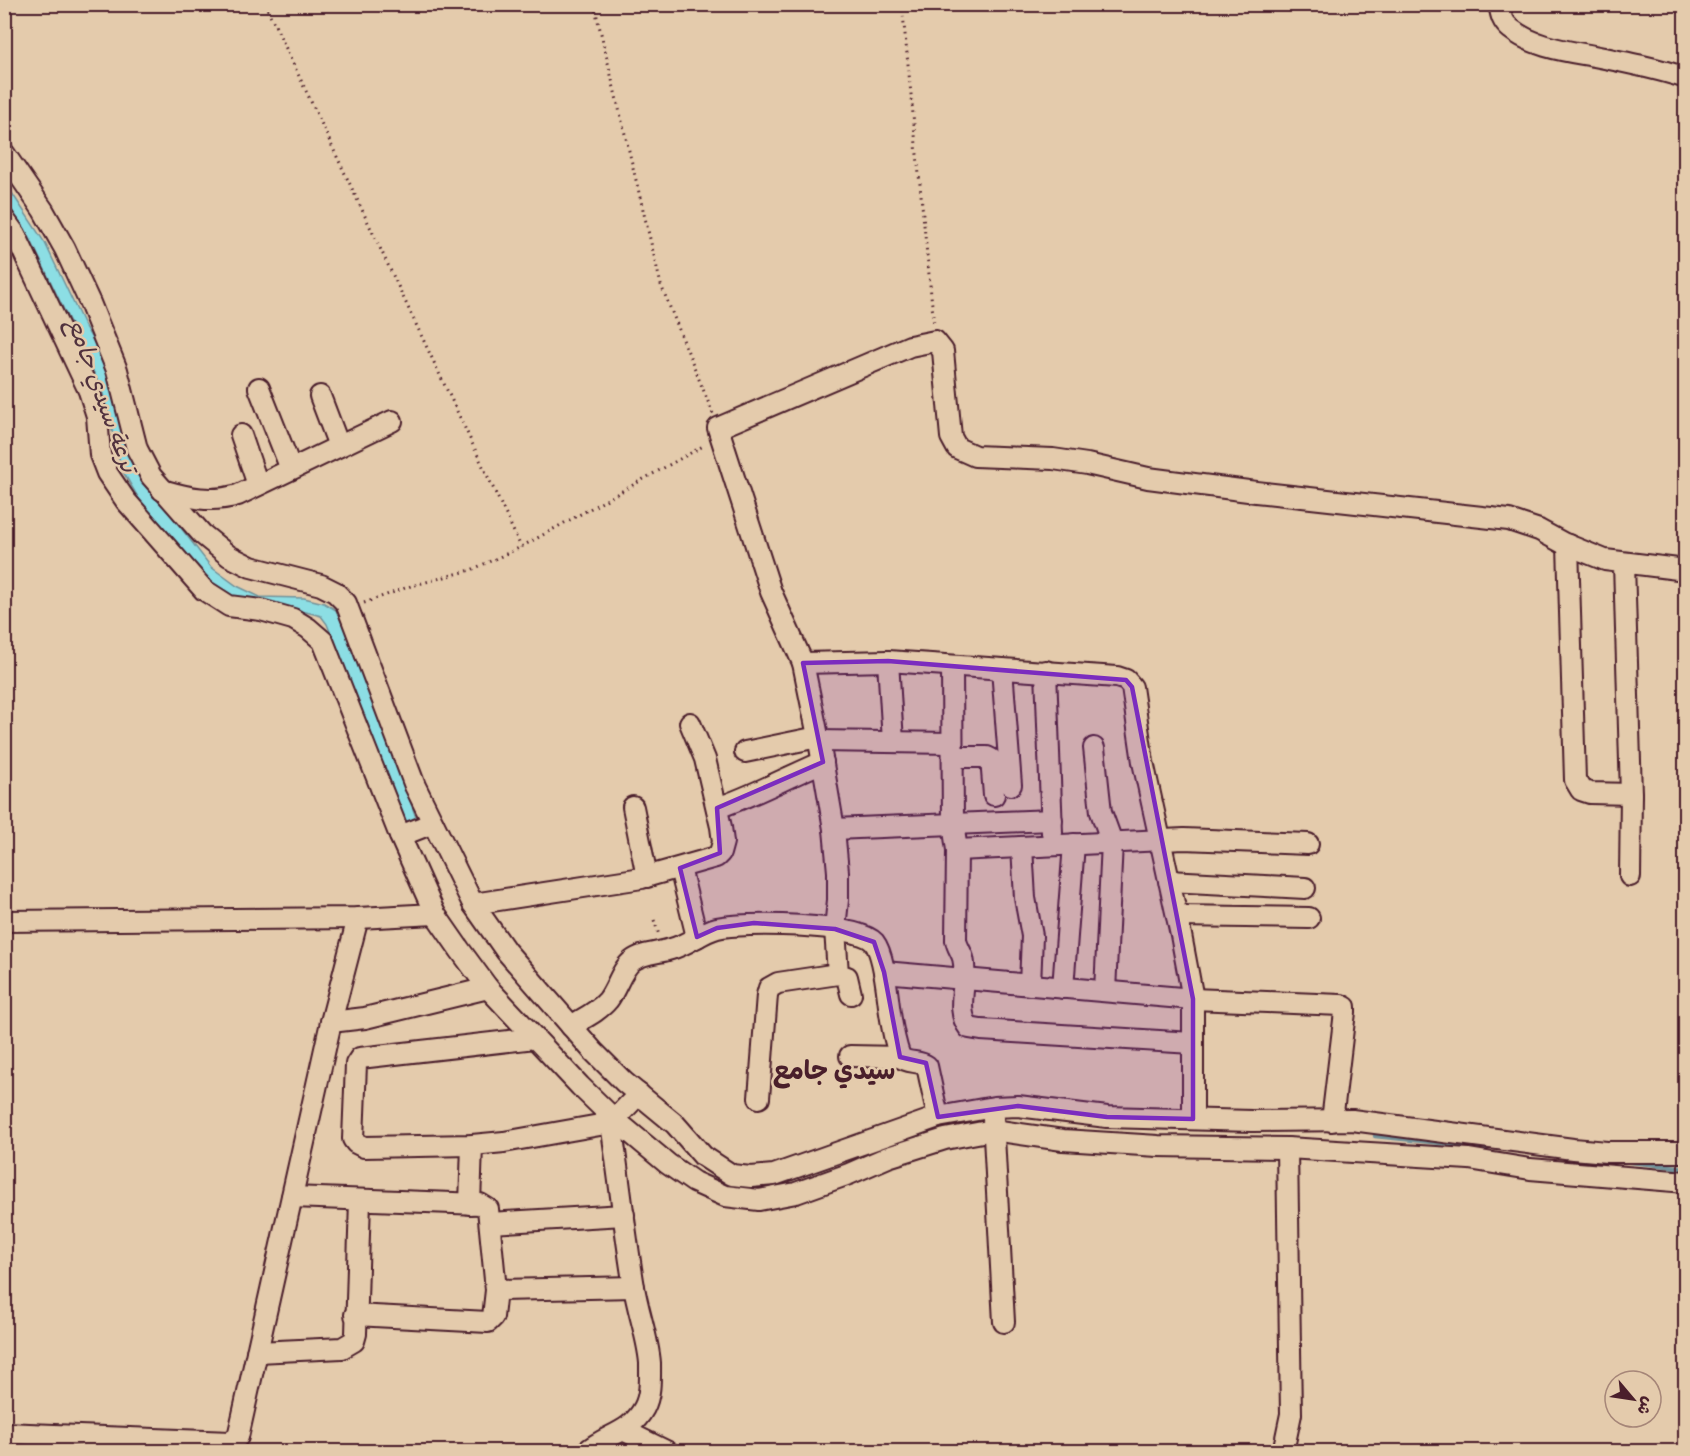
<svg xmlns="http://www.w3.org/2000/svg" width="1690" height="1456" font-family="Itim,'Playpen Sans Arabic',sans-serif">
<rect width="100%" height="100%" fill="#e4cbac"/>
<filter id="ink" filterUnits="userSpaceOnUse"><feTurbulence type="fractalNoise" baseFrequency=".0167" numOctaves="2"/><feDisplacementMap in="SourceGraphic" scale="12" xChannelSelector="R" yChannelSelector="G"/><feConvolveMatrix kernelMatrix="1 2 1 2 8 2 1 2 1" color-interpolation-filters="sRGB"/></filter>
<g filter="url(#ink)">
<!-- water -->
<polygon fill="#8cdee4" stroke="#72929a" stroke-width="1.5" points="4,181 45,243 84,325 106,363 137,465 168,511 211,567 237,586 260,597 304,598 324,603 336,610 361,666 418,823 409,833 327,624 321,616 306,612 247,606 221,594 146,511 122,470 102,390 28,234 5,200"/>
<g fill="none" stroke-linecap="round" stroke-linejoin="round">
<!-- stream -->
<g stroke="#72929a" stroke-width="4.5">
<polyline points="1375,1136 1489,1148"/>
<polyline points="1622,1161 1686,1168"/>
</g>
<!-- minor casing -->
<g stroke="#4a1f2b" stroke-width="24">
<g id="minor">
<path d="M1499,4c2,11 3,18 12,25 22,18 56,22 83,27 31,6 62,12 92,22"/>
<polyline points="4,153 43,210 65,249 90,303 117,370 137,449 151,476 202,534 229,556 251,567 321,585 335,592 346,603 415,786 473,904 506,951 593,1051 624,1082 675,1124 703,1156 732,1175 751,1177 774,1175 938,1117 994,1107 1018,1106 1107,1117 1252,1121 1352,1120 1573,1149 1607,1152 1686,1152"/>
<polyline points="4,219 15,234 89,391 97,416 100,455 107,473 126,501 204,590 229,606 261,610 293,619 308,628 323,641 400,836 435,914 460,950 488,988 580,1086 614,1119 668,1164 694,1182 725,1196 759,1200 796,1193 849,1174 888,1157 945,1139 993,1130 1063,1140 1158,1146 1287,1148 1469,1159 1530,1169 1686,1182"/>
<polyline points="259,388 291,469"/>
<polyline points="320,396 339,446"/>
<polyline points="241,435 258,485"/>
<path d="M162,490c28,8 49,13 76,5l154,-74"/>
<polyline points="1568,545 1575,780 1581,790 1590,793 1631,794"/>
<polyline points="1624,564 1631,794 1630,876"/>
<polyline points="888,661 893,742"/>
<polyline points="803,663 888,661 1117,677 1126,680 1132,687 1143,762 1181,935 1193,999 1193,1119"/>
<path d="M952,667l1,157 4,26 -1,90c1,7 5,11 7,18 6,22 -9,51 6,70l12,2 211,13"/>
<polyline points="1002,669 1011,785"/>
<polyline points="1046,671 1052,833"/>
<polyline points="819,741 952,743"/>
<polyline points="1094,748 1101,812 1112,842 1105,991"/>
<polyline points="745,752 818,737"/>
<polyline points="953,757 987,757 991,759 994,795"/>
<polyline points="633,807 647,877"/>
<path d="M717,808c36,-12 70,-31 106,-46"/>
<polyline points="834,829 1052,820"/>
<polyline points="400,836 433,823"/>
<polyline points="1022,847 1025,898 1032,936 1030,985"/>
<polyline points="957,850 1184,839 1308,844"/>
<polyline points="680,868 697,937"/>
<polyline points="1169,881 1305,888"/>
<polyline points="473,904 642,878 716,857 720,853 723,842 721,827 705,759 690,723"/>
<polyline points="1177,916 1309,918"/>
<polyline points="4,921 358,918 435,914"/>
<polyline points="884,972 1193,999 1341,1005 1345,1007 1345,1012 1332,1121"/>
<polyline points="1063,988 1074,844"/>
<polyline points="851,994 847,977 838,974 835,929 838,900 838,872 834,829 819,741 803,663 771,592 718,428 910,346 935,341 943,351 951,437 957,448 975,456 1053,459 1087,464 1148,478 1256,492 1509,520 1539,530 1563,543 1605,560 1686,570"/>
<polyline points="331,1022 365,1018 488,988"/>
<path d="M571,1026c13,-8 28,-15 37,-26 9,-12 13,-30 24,-39 10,-8 27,-8 39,-12 17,-4 30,-17 46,-21 24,-6 141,-5 157,14 11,14 13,53 16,71 2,14 5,30 10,44 8,7 19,3 27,9l11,51"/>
<polyline points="535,1038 360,1058 356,1064 353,1139 356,1143 364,1147 472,1145 504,1142 611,1123 639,1094"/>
<polyline points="850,1056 900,1057"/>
<polyline points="759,1098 767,995 769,988 778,983 838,974"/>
<polyline points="993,1118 1004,1322"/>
<polyline points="292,1197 480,1204 488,1209 496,1290 493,1317 488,1322 355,1315"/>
<polyline points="470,1204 472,1145"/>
<polyline points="490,1223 624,1215"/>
<polyline points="496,1290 634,1287"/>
<polyline points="257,1352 342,1348 354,1341 356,1334 360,1200"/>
<polyline points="625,1431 668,1452"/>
<polyline points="4,1433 230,1442 238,1437 331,1022 358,918"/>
<path d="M586,1452c20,-18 44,-18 58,-44 7,-13 6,-30 6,-45 -2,-25 -12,-51 -16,-76 -9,-54 -15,-110 -23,-164"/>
<polyline points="1283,1452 1291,1414 1287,1148"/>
</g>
</g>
<!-- path -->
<g stroke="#4a1f2b" stroke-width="3" stroke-dasharray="1.5 4.5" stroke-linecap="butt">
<polyline points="265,4 521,547"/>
<polyline points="594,4 661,285 713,414"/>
<polyline points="902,4 934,325"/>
<polyline points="364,603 411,586 471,570 521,547 705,445"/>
<polyline points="654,920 659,935"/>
</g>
<!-- minor -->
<use href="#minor" stroke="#e4cbac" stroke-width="20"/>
</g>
</g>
<!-- marked area -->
<path fill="#7b2cbf" fill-opacity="0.2" stroke="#7b2cbf" stroke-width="4.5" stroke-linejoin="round" d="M888,661l238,19 6,7 61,312v120l-86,-2 -89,-11 -80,11 -12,-54 -26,-6 -16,-85 -10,-30 -39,-13 -81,-6 -37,5 -20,9 -17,-69 40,-15 -3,-45 106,-46 -20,-99z"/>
<g text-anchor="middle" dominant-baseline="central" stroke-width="5" stroke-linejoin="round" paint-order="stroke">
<!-- water labels -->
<g font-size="24" font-style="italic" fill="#51323e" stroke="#e4cbac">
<text transform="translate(103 395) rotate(70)">ترعة سيدي جامع</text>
</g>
<!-- quarter labels -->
<g font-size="26" font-weight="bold" fill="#4a1f2b" stroke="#e4cbac">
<text x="834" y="1070">سيدي جامع</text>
</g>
</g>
<!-- margin -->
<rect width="1690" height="1456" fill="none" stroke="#e4cbac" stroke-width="24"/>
<rect x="12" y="12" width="1666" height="1432" fill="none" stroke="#4a1f2b" stroke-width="2" filter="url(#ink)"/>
<!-- north arrow -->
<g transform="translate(1633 1399) rotate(119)"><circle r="28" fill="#e4cbac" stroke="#a68678" stroke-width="1.5"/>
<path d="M0-4.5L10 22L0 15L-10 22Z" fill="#4a1f2b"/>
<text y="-9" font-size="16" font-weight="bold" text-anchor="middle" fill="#4a1f2b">ش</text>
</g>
</svg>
